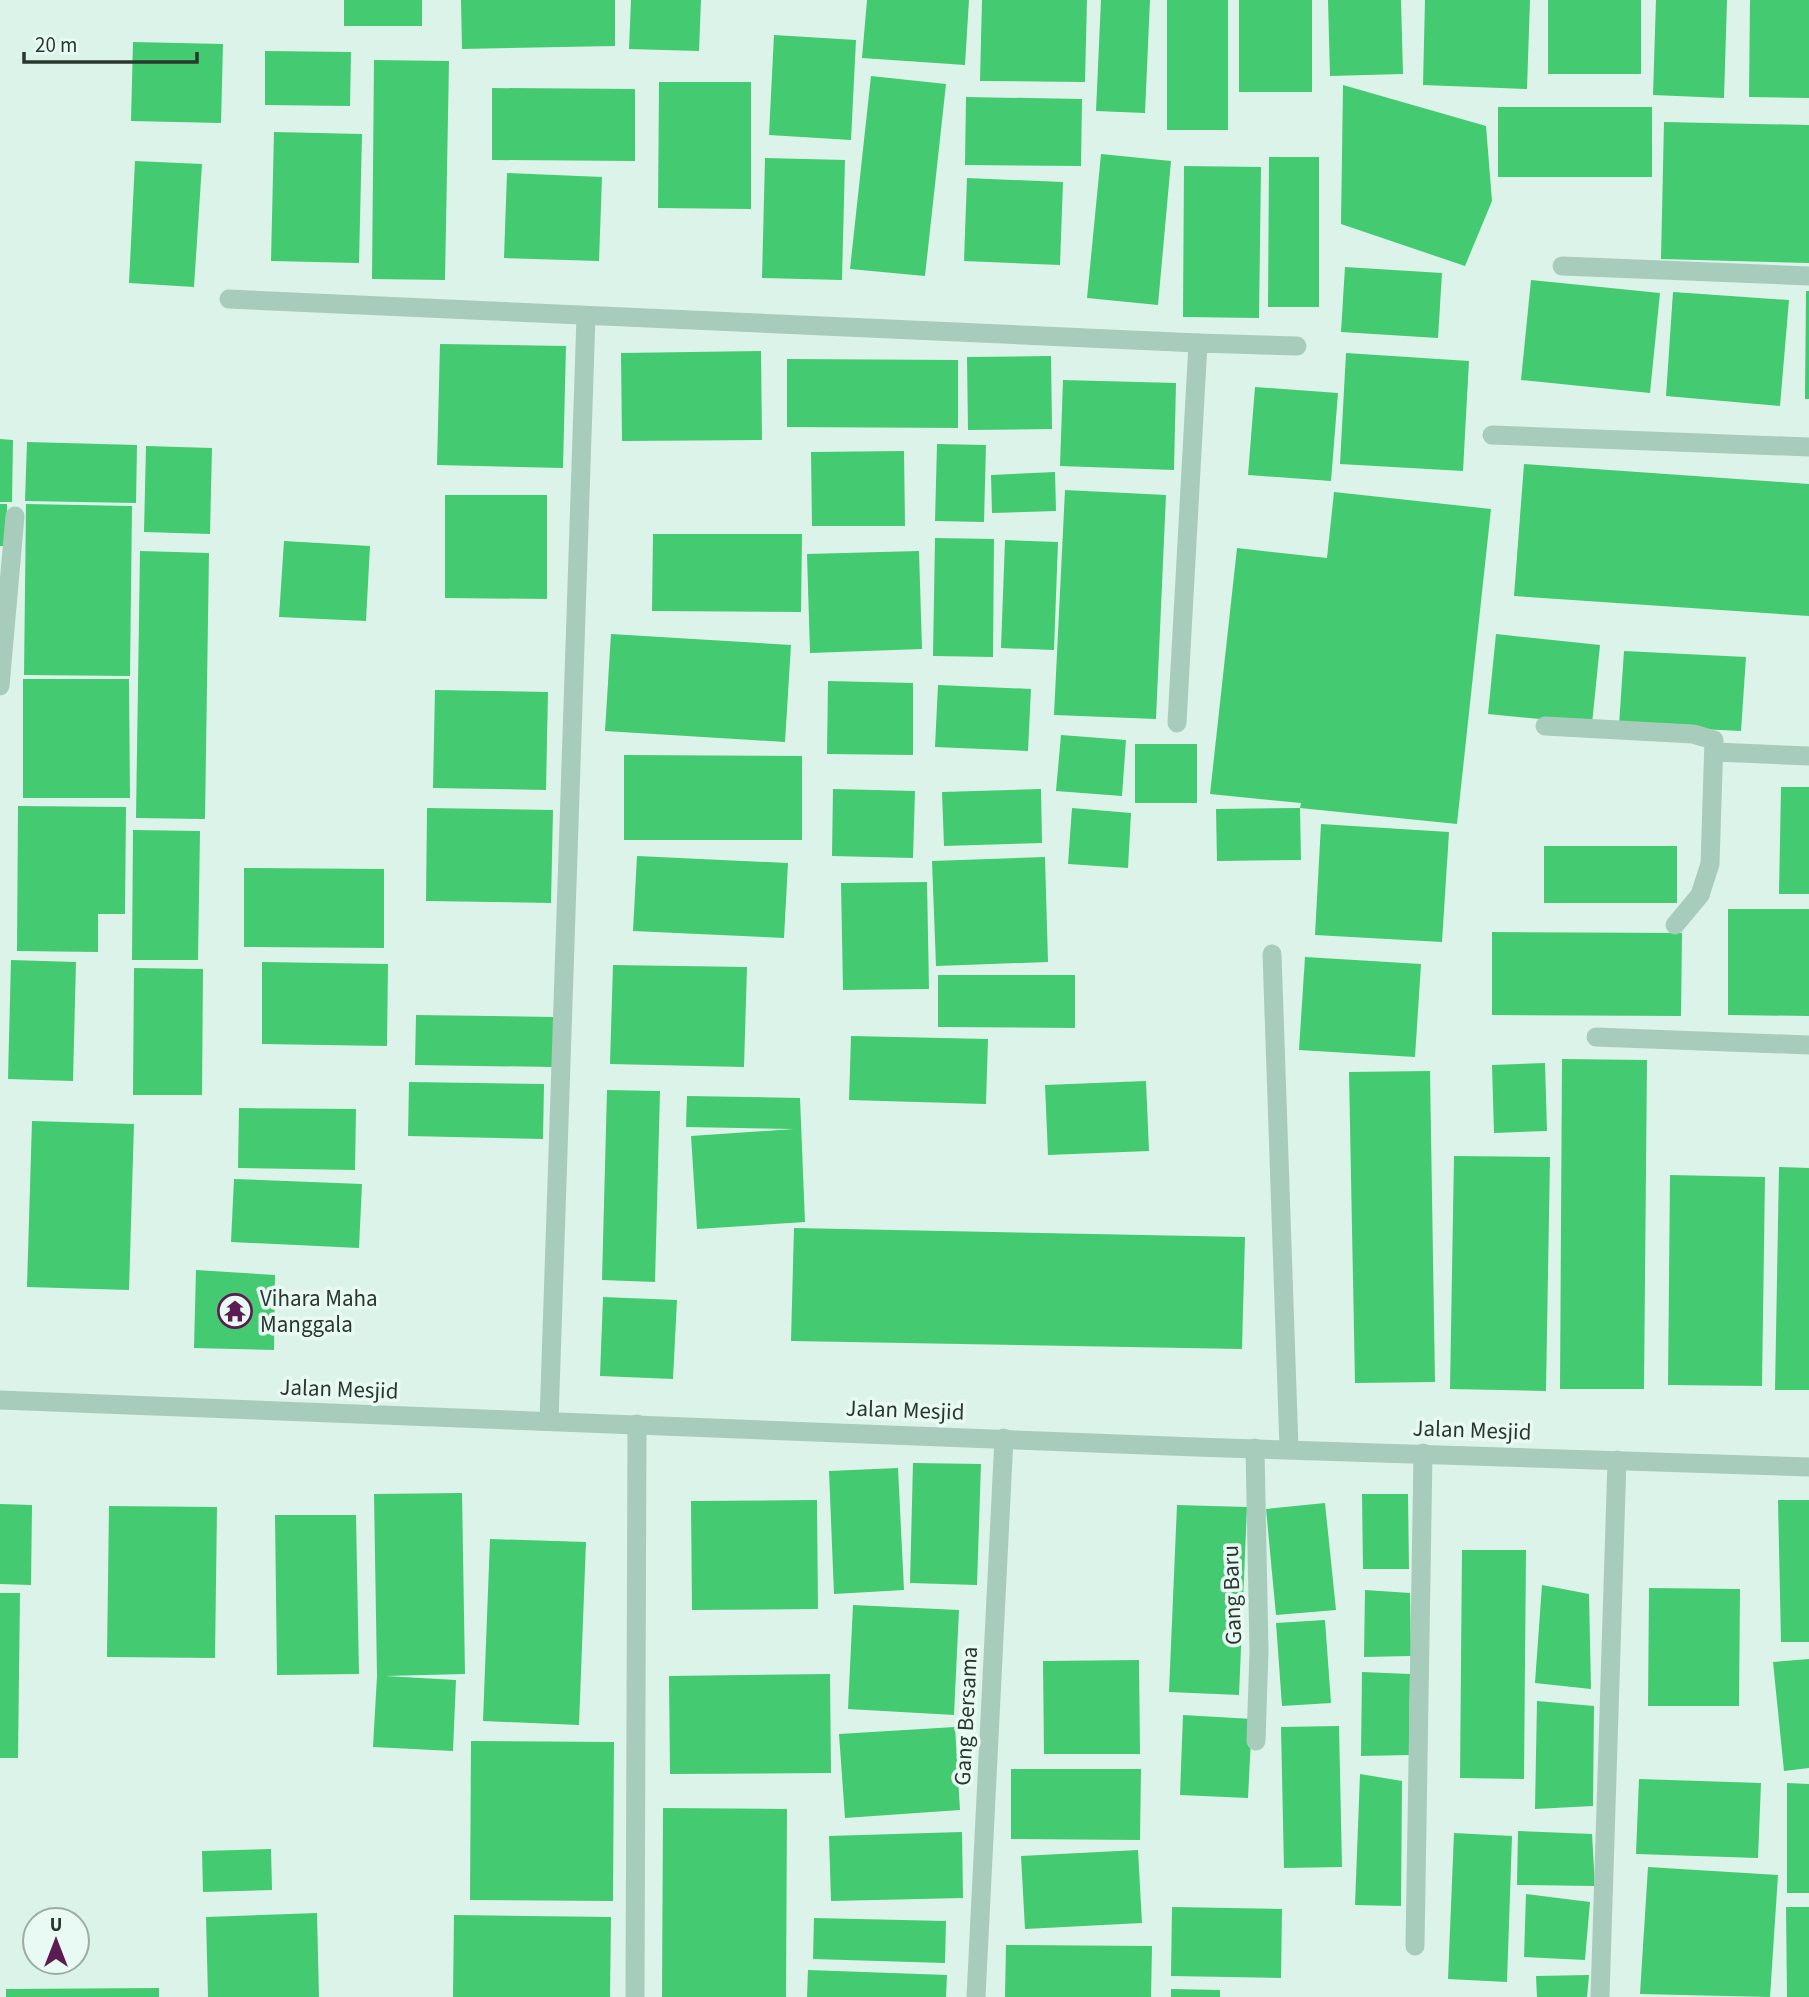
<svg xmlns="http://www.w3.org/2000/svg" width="1809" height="1997" font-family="'Source Sans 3',sans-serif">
<rect width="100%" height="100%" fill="#dcf3ea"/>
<!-- building -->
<g fill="#44ca70">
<rect x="344" y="0" width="78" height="26"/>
<polygon points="461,0 615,0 615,46 462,49"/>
<polygon points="631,0 701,0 699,51 629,49"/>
<polygon points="867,0 969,0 965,65 862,58"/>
<polygon points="982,0 1087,0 1085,82 980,81"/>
<polygon points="1101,0 1150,0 1145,113 1096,111"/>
<rect x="1167" y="0" width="61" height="130"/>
<rect x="1239" y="0" width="73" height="92"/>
<polygon points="1328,0 1401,0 1403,74 1330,76"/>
<polygon points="1425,0 1530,0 1527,89 1423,85"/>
<rect x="1548" y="0" width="93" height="74"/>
<polygon points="1656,0 1727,0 1724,98 1653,95"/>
<polygon points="1750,0 1809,0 1809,98 1749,97"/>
<polygon points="774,35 856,40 851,140 769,135"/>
<polygon points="133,42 223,44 221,123 131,121"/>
<polygon points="265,51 351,52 350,106 265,105"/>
<polygon points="374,60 449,61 445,280 372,279"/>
<polygon points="871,76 946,84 925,276 850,269"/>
<polygon points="659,82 751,82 751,209 658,208"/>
<polygon points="1343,85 1486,126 1492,201 1465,266 1341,224"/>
<polygon points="492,88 635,89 635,161 492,160"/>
<polygon points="966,97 1082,99 1081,166 965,165"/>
<rect x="1498" y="107" width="154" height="70"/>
<polygon points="1664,122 1809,125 1809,263 1661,259"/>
<polygon points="274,132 362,134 359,263 271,261"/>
<polygon points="1101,154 1171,161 1158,305 1087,298"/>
<polygon points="1269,157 1319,157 1319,307 1268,307"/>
<polygon points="765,158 845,160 842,280 762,278"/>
<polygon points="135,161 202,164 194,287 129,283"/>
<polygon points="1184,166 1261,167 1259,318 1183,317"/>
<polygon points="507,173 602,177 599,261 504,258"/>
<polygon points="967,178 1063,182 1060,265 964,261"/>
<polygon points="1345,267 1442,273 1438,338 1341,332"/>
<polygon points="1531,280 1660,293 1650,393 1521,380"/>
<polygon points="1806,291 1809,291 1809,399 1805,399"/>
<polygon points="1673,292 1789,300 1780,406 1666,396"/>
<polygon points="440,344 566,346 563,468 437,465"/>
<polygon points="761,351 762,440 622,441 621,353"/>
<polygon points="1346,353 1469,361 1463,471 1340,464"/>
<polygon points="1051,356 1052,429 968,430 967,357"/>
<polygon points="787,359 958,360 958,428 787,427"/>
<polygon points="1063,380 1176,383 1174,470 1060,466"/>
<polygon points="1255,387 1338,393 1331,481 1248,475"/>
<polygon points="0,439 13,440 12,502 0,502"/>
<polygon points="27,442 137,445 136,503 25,501"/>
<polygon points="937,444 986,445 984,522 935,521"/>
<polygon points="146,446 212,448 210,534 144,532"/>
<polygon points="904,451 905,526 812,526 811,452"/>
<polygon points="1524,464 1809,484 1809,616 1514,596"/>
<polygon points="1055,472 1056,511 992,513 991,475"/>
<polygon points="1065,490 1166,495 1156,719 1054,715"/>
<polygon points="1334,492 1491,509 1457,824 1300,808 1301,803 1210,794 1237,548 1327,558"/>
<polygon points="445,495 547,495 547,599 445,598"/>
<rect x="0" y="504" width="7" height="42"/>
<polygon points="26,504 132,506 130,676 24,675"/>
<polygon points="653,534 802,534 801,612 652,611"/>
<polygon points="935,538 994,539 993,657 933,656"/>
<polygon points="1005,540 1058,542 1054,650 1001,648"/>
<polygon points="284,541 370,546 366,621 279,617"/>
<polygon points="140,551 209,553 205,819 136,818"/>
<polygon points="919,551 922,649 810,653 807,554"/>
<polygon points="611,634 791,645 785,742 605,731"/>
<polygon points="1496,634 1600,645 1592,724 1488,714"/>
<polygon points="1624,651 1746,657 1741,731 1619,725"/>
<polygon points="23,679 129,679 130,798 23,798"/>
<polygon points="828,681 913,683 913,755 827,754"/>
<polygon points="938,685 1031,689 1028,751 935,747"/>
<polygon points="435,690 548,692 546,790 433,788"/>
<polygon points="1061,735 1126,740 1122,796 1056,791"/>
<rect x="1135" y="744" width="62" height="59"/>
<polygon points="624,755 802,756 802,840 624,840"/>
<polygon points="1781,787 1809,787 1809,894 1779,894"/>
<polygon points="833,789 915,791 913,858 832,856"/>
<polygon points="1041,789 1042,843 944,846 942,792"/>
<polygon points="18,806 126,807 125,914 98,914 98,952 17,951"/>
<polygon points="427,808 553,810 551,903 426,901"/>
<polygon points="1072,808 1131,813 1128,868 1068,864"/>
<polygon points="1300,808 1301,860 1217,861 1216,809"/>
<polygon points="1321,824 1449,832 1442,942 1315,935"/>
<polygon points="133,830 200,831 198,960 132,960"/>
<rect x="1544" y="846" width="133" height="57"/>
<polygon points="637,856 788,863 784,938 633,931"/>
<polygon points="1045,857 1048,962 936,966 932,861"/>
<polygon points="244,868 384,869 384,948 244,947"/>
<polygon points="927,882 929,989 843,990 841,883"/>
<polygon points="1728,909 1809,909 1809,1016 1728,1015"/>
<polygon points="1492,932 1682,933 1681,1016 1492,1015"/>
<polygon points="1305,957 1421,964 1415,1057 1299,1050"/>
<polygon points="11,960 76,962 73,1081 8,1079"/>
<polygon points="262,962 388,964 387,1046 262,1044"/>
<polygon points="613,965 747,967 744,1067 610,1064"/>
<polygon points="134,968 203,969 202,1095 133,1095"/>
<polygon points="938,975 1075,975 1075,1028 938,1027"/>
<polygon points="416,1015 553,1017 553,1067 415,1065"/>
<polygon points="851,1036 988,1039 986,1104 849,1100"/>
<polygon points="1562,1059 1647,1060 1644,1389 1560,1389"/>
<polygon points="1545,1063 1547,1131 1494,1133 1492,1065"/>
<polygon points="1430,1071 1435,1382 1355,1383 1349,1072"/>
<polygon points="1146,1081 1149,1151 1048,1155 1045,1085"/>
<polygon points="409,1082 544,1084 543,1139 408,1136"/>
<polygon points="607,1090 660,1091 655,1282 602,1280"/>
<polygon points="687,1096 800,1098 805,1222 697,1229 691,1136 794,1129 686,1127"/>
<polygon points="239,1108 356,1109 355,1170 238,1168"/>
<polygon points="32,1121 134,1124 129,1290 27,1287"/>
<polygon points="1454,1156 1550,1157 1546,1391 1450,1389"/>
<polygon points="1779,1167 1809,1168 1809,1390 1775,1390"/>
<polygon points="1670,1175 1765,1177 1762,1386 1668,1385"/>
<polygon points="234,1179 362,1184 359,1248 231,1242"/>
<polygon points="794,1228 1245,1237 1242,1349 791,1341"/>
<polygon points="196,1270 275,1275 274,1350 194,1348"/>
<polygon points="603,1297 677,1300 673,1379 600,1376"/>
<polygon points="913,1463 981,1464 977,1585 910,1583"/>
<polygon points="898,1468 904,1590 834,1594 829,1471"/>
<polygon points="462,1493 465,1674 385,1676 456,1680 453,1751 373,1747 377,1676 374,1494"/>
<polygon points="1362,1494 1408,1494 1409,1569 1363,1569"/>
<polygon points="817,1500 818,1609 692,1610 691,1501"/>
<polygon points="1778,1500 1809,1500 1809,1642 1781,1642"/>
<polygon points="1325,1503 1336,1610 1276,1615 1266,1509"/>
<polygon points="0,1504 32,1505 31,1585 0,1584"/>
<polygon points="1177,1505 1247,1507 1239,1695 1169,1692"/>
<polygon points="109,1506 217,1507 215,1658 107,1657"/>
<polygon points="275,1515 356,1515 359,1674 277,1675"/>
<polygon points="490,1539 586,1542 579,1725 483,1721"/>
<polygon points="1462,1550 1526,1550 1524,1779 1460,1778"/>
<polygon points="1542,1585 1589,1594 1591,1689 1535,1683"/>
<polygon points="1649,1588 1740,1589 1739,1706 1648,1706"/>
<polygon points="1365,1590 1410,1593 1411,1656 1364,1657"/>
<polygon points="0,1593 20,1593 18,1758 0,1758"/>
<polygon points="853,1605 959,1610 954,1715 848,1709"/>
<polygon points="1325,1620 1331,1703 1282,1706 1276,1623"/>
<polygon points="1809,1659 1809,1768 1784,1771 1773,1662"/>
<polygon points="1139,1660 1140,1754 1044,1754 1043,1661"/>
<polygon points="1362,1672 1410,1674 1409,1755 1361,1756"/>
<polygon points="830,1674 831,1773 670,1774 669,1676"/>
<polygon points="1537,1701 1594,1706 1593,1806 1535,1809"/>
<polygon points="1183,1715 1252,1719 1248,1798 1180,1795"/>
<polygon points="1339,1726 1342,1867 1284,1868 1281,1727"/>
<polygon points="955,1727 960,1810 845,1818 839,1734"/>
<polygon points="471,1741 614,1742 613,1901 470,1900"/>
<polygon points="1011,1769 1141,1769 1140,1840 1011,1839"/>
<polygon points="1360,1774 1402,1781 1401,1906 1355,1905"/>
<polygon points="1639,1779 1761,1783 1758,1858 1636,1854"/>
<polygon points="1787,1783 1809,1784 1809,1893 1787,1893"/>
<polygon points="663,1808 787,1809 786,1997 662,1997"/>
<polygon points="1518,1831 1592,1834 1595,1886 1517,1885"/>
<polygon points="962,1832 963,1898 831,1901 829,1836"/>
<polygon points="1454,1833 1512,1836 1507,1982 1448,1979"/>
<polygon points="271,1849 272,1890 203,1892 202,1851"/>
<polygon points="1138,1850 1142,1923 1025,1929 1021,1856"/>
<polygon points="1648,1867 1778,1875 1770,1997 1640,1994"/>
<polygon points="1526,1894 1590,1902 1585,1960 1524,1957"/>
<polygon points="1172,1907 1282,1909 1281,1978 1171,1976"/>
<polygon points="1786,1907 1809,1907 1809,1997 1787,1997"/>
<polygon points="317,1913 319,1997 208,1997 206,1917"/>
<polygon points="454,1915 611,1917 610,1997 453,1997"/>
<polygon points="814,1918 946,1921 945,1963 813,1959"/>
<polygon points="1006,1945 1152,1946 1151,1997 1005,1997"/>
<polygon points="808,1970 947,1975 946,1997 807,1997"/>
<polygon points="1589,1975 1587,1997 1537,1997 1536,1976"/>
<polygon points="159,1988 159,1997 6,1997 6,1989"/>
<polygon points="1171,1989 1220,1990 1220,1997 1171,1997"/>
</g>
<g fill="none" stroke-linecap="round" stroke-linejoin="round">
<!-- minor -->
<g stroke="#a8ccbb" stroke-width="19">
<polyline points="1562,266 1809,276"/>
<polyline points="229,299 1198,343"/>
<polyline points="1492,435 1809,447"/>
<polyline points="0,686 15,516"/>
<polyline points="1177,723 1198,343 1297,346"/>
<polyline points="1545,726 1693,734 1714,740 1710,864 1700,895 1675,925"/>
<polyline points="1715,752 1809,756"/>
<polyline points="1272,954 1289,1448"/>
<polyline points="1596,1037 1809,1045"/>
<polyline points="0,1400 1196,1447 1809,1467"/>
<polyline points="549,1421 586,317"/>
<polyline points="1255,1448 1259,1651 1256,1741"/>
<polyline points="1415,1946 1423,1453"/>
<polyline points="635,1997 637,1424"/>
<polyline points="976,1997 1004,1438"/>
<polyline points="1600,1997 1617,1460"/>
</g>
</g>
<!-- icons -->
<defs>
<g id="temple-ring" transform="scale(1.75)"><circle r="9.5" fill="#e9faf4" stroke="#5b1c51" stroke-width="1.5"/><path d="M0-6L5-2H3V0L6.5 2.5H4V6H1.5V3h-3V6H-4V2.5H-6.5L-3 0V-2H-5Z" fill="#5b1c51"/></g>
</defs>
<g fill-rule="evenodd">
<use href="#temple-ring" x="235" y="1311"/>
</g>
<g text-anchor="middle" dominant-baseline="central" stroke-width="7" stroke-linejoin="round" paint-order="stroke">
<!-- poi labels -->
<g font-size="23" fill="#28382f" stroke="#e9faf4" text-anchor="start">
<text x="260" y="1298">Vihara Maha<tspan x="260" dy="26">Manggala</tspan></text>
</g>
<!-- street labels -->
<g font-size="23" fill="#28382f" stroke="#e9faf4">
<text transform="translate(339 1389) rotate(2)">Jalan Mesjid</text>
<text transform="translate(905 1410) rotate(2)">Jalan Mesjid</text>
<text transform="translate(1472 1430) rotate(2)">Jalan Mesjid</text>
<text transform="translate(1232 1595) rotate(-92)">Gang Baru</text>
<text transform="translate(966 1716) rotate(-87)">Gang Bersama</text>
</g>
</g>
<!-- north arrow -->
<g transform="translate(56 1941)"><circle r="33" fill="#e9faf4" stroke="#9caca5" stroke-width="2"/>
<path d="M0-5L12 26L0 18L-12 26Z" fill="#5b1c51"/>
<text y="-10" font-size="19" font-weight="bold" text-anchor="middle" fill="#28382f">U</text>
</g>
<!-- scale -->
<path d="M24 52v10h173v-10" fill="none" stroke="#28382f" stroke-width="3.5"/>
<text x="35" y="52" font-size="21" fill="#28382f" stroke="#e9faf4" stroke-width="5" paint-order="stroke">20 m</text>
</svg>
